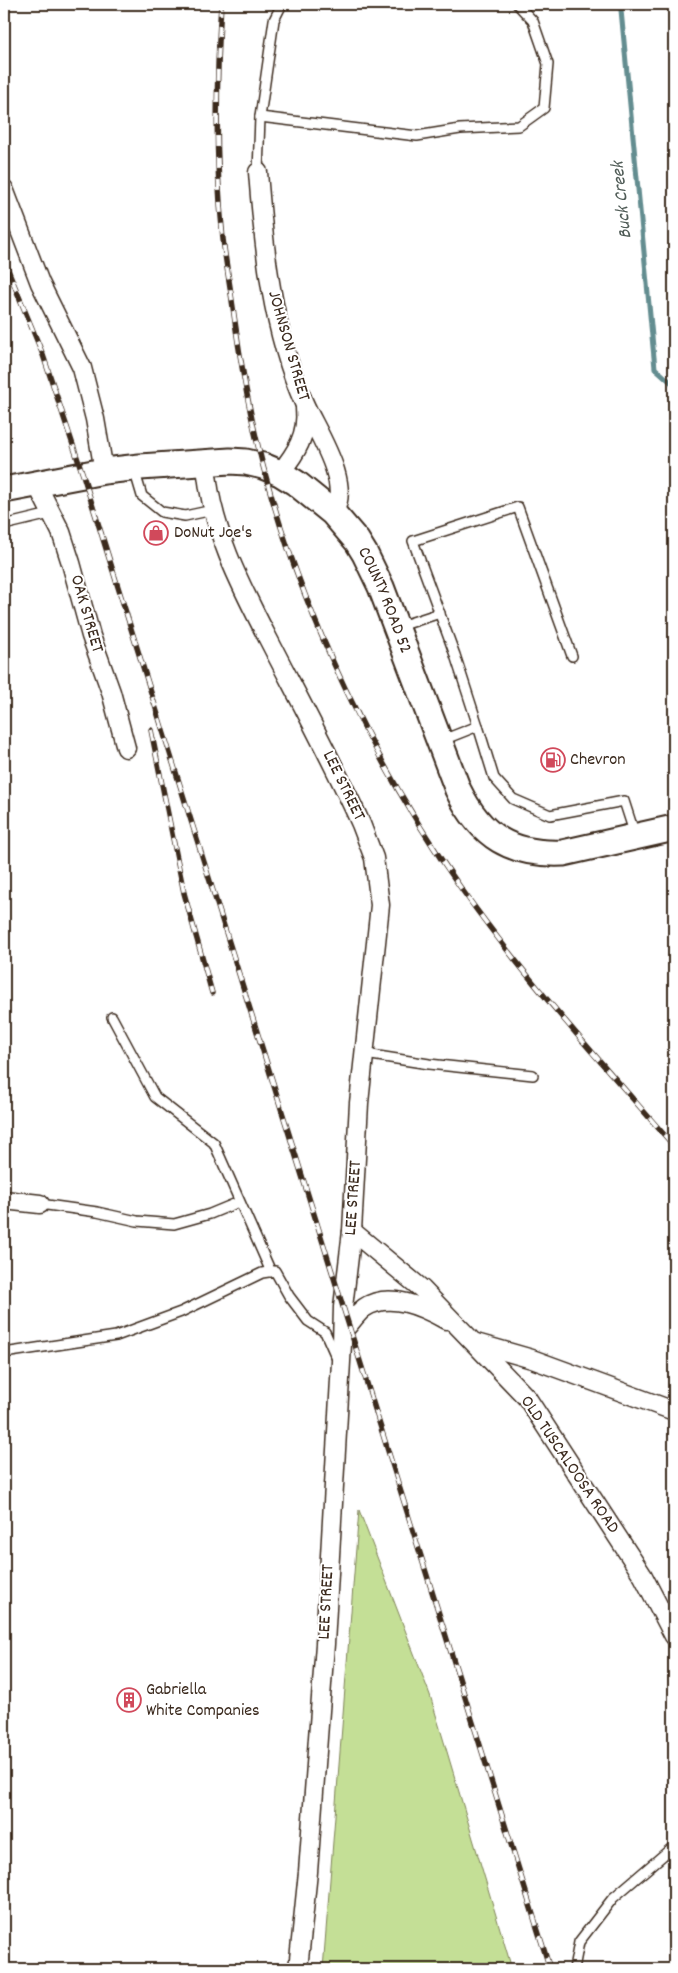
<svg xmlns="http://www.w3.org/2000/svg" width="678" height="1973" font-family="Dekko,sans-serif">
<rect width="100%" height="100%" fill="#fff"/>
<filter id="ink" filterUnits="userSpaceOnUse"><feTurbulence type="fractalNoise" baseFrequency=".02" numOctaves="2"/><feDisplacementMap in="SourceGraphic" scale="10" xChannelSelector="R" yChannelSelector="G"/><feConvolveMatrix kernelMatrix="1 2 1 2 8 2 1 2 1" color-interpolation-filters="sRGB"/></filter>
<g filter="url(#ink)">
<!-- green -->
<polygon fill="#c4df96" stroke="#80845a" points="359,1510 430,1695 512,1969 323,1969"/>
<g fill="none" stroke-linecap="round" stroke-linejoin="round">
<!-- stream -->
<polyline stroke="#648d90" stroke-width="5" points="618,4 621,10 655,368 674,385"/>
<!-- lane casing -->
<g stroke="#3b2a1e" stroke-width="12">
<g id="lane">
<polyline points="260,117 417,136 460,129 519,126 544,108 548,64 533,21 517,4"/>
<polyline points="258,172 260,117 274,20 282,4"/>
<polyline points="134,469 142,496 162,512 185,516 213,510"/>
<polyline points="4,525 50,514"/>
<polyline points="4,622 4,623"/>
<polyline points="397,627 440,613"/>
<polyline points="478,726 455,655 413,541 518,507 572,656"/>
<polyline points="440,741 478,726 494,778 513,799 550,815 624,801 635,835"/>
<polyline points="112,1017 155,1097 214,1143 271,1272"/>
<polyline points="365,1054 429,1064 533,1075"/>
<polyline points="40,1204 97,1212 137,1221 174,1224 210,1214 239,1202"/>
<polyline points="4,1353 116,1336 181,1312 262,1273 275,1271 289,1296 308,1321 325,1332 337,1359"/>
<polyline points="574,1969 579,1942 613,1898 674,1846"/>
</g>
</g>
<!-- street casing -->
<g stroke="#3b2a1e" stroke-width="21">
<g id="street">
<path d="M258,172c6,78 14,158 46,231 12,28 49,81 29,110"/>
<polyline points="4,189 40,283 82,368 95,419 104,471"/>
<path d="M206,463c4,68 39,131 70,191 29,56 59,112 85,170l13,34 6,47 -21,198 -7,128 -9,76 -1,37 -17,300 -17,228 -10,97"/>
<path d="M280,473c16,-20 28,-38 25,-65"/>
<polyline points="36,483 61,532 71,563 91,636 111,692 126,748"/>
<polyline points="4,1200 40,1204"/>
<polyline points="352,1231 422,1289 527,1398 643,1576 674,1636"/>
<path d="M343,1331c7,-7 14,-18 21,-23 25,-17 59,-1 82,12"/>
<polyline points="476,1343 532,1359 674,1411"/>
</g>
</g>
<!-- secondary casing -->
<g stroke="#3b2a1e" stroke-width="29">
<g id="secondary">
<path id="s1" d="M4,490l100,-19 36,-4 90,-6 16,1 17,4 17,7 16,10 37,30 24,28 8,13 16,33 77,203c23,47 53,65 105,63l111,-25"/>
</g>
</g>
<!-- lane -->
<use href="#lane" stroke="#fff" stroke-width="9"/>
<!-- street -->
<use href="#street" stroke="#fff" stroke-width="18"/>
<!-- secondary -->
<use href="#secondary" stroke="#fff" stroke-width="25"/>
<!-- rail casing -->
<g stroke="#3b2a1e" stroke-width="5.5">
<g id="rail">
<path d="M221,4c-5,78 -6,157 2,235 3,26 8,51 11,76 7,51 16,101 29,151 39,147 112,301 200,425 64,90 139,172 211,255"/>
<polyline points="4,260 43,355 83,475 550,1969"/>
<polyline points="151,730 184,893 212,993"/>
</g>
</g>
<!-- rail -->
<use href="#rail" stroke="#fff" stroke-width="4" stroke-dasharray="11" stroke-linecap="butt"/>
</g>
</g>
<!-- icons -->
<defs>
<g id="shop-ring" transform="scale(1.25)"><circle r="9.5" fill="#fff" stroke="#d1495b" stroke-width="1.5"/><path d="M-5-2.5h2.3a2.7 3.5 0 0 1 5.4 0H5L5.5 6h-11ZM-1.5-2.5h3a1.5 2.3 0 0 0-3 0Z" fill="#d1495b"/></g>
<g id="fuel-ring" transform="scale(1.25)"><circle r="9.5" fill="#fff" stroke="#d1495b" stroke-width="1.5"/><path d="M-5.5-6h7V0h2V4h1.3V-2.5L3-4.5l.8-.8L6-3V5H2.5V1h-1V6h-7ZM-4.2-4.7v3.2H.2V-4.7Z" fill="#d1495b"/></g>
<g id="building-ring" transform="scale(1.25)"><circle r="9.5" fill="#fff" stroke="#d1495b" stroke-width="1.5"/><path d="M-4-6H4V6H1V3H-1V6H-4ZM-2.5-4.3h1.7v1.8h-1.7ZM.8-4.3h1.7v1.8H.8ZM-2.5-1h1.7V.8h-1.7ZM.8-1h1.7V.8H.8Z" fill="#d1495b"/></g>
</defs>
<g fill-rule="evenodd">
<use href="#shop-ring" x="156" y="533"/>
<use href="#fuel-ring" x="553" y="760"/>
<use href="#building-ring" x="129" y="1700"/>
</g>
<g text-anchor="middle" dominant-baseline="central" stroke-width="4" stroke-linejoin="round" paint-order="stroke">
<!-- street labels -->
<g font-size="18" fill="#3b2a1e" stroke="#fff">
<text transform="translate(288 346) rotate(74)">JOHNSON STREET</text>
<text stroke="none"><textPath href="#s1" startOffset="449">COUNTY ROAD 52</textPath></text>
<text transform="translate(86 614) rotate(74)">OAK STREET</text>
<text transform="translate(343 786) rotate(64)">LEE STREET</text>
<text transform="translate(354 1198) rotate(-86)">LEE STREET</text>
<text transform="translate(569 1465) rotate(56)">OLD TUSCALOOSA ROAD</text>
<text transform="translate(327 1602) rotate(-87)">LEE STREET</text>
</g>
<!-- poi labels -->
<g font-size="18" fill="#3b2a1e" stroke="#fff" text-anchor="start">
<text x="174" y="533">DoNut Joe's</text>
<text x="570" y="760">Chevron</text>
<text x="146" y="1690">Gabriella<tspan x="146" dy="21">White Companies</tspan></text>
</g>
<!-- water labels -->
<g font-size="19" font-style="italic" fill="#505c57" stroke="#fff">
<text transform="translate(623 200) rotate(-96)">Buck Creek</text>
</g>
</g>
<!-- margin -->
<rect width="678" height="1973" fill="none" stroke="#fff" stroke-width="20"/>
<rect x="10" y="10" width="658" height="1953" fill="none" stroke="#3b2a1e" stroke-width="2" filter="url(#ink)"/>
</svg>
